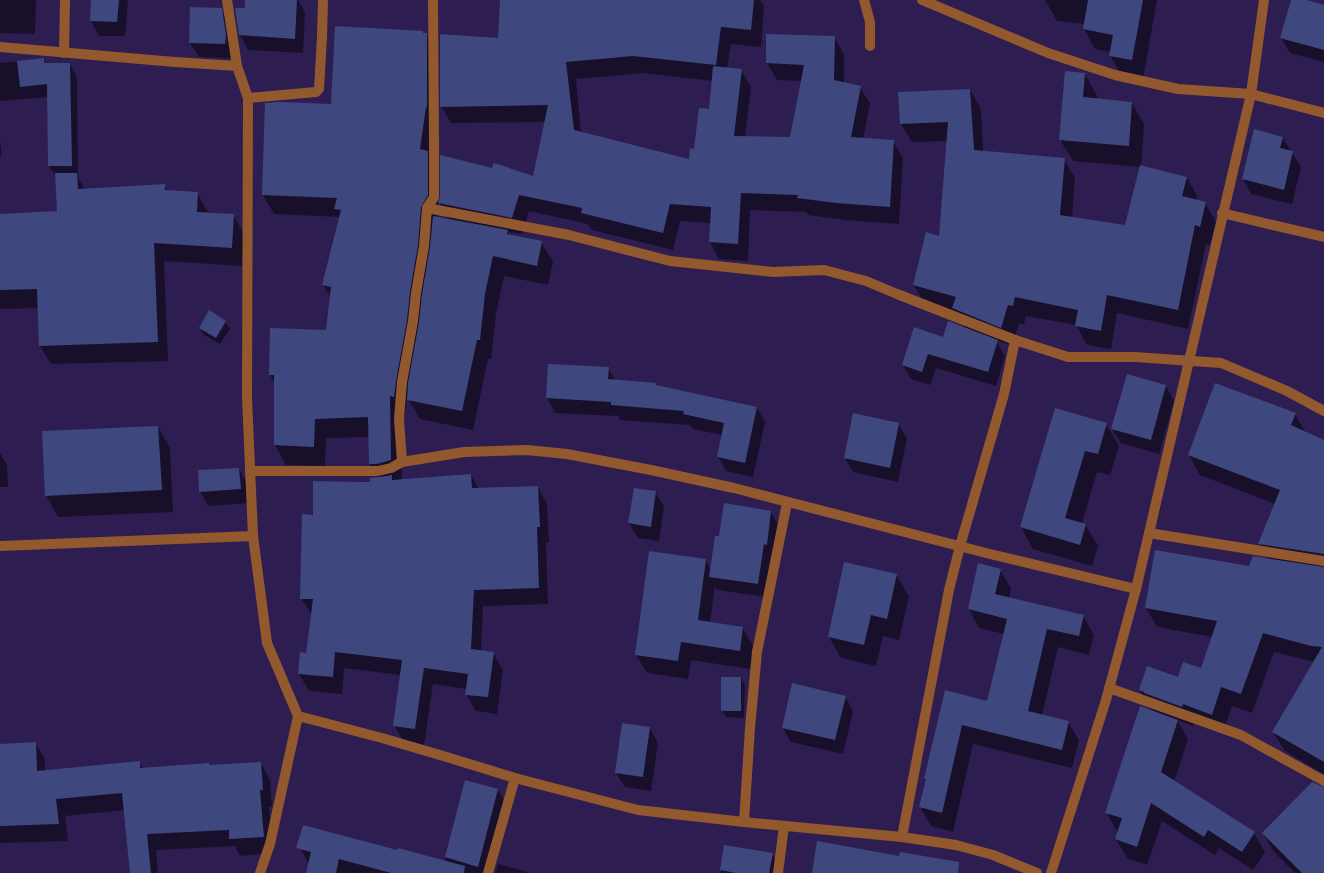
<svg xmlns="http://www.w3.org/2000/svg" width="1324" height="873" font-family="'Nunito Sans',sans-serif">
<rect width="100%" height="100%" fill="#2e1d51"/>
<!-- shadow -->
<g fill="#0007" fill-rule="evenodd">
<polygon points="0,0 36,0 35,34 0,33"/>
<polygon points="92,0 128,0 125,36 99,36 91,21"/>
<polygon points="246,0 298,0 305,12 303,53 248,50 240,35 246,9"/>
<path d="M501,0h259l4,6 -3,41 -30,-3 -4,24 14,2 10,17 -6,50 45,1 12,-57 -25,-1 -10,-17v-28l67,2 10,17v29l16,4 10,17 -7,35 30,2 10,17 -4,66 -53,-4 -38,-5 -2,-3 -56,-2 -2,51 -29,-2 -9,-17 1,-19 -31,-2 -7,29 -81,-20 -4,-6 -59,-13 -7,23 -14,-2 2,4 31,6 12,20 -5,23 -44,-9 -8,38 -5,45h-3l-15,71 -53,-11 -13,-22 -2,19 -5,-1 2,65 69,-5 8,14 59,-2 9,17 2,39h-3l2,61 -65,2 -2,45 12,2 10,17 -6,44 -21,-3 -10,-17 1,-5 -34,-5 -9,61 -20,-3 -10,-17 7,-50 -57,-7 -2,26 -33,-3 -10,-17 8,-20 5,-39 -11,-17 13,-82 64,-38 -8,-14 -1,-27 -43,1 -1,28 -39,-1 -11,-20v-61l-5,-9 57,-44 4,-33 -8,-13 17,-68 -66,-3 -11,-19 69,-90 92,-71h2l11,20 1,161 -1,3 11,2 -9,-17 3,-6 51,-28 40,8 12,-55 -94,1 -10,-17 58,-67zM644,73l69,8 -3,29 -20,50 -109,-27 -5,-54z"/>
<polygon points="1045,0 1157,0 1143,79 1122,75 1110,56 1111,52 1095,49 1084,29 1085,24 1057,21"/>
<polygon points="1292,0 1304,0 1324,6 1324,62 1290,53 1281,38"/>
<polygon points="221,9 229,23 232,58 199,57 190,43"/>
<polygon points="43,59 46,64 70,64 77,77 78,177 85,190 164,185 168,191 197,193 208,212 208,213 233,215 244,234 242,266 164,261 168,361 51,364 40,346 39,308 0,309 0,215 58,212 56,177 49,166 49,97 0,101 0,63"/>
<polygon points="1085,74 1097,96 1097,100 1132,103 1144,124 1141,166 1187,177 1197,196 1196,201 1205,203 1216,222 1210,245 1206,244 1188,329 1117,313 1111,349 1087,345 1076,325 1026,316 1024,324 1019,323 1012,346 996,340 1005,356 996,386 936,368 930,385 911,379 903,365 944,339 965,328 955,312 925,304 914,285 940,237 948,141 912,142 901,124 970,90 981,109 983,152 1064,159 1075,178 1072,218 1126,226 1140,167 1073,161 1060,140"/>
<polygon points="1282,137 1301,167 1292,204 1251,194 1243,179"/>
<polygon points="0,140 2,156 0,156"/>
<polygon points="225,322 230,329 220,344 204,335 200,328"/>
<polygon points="608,368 616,381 656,384 657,386 757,408 765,422 753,477 726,471 718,457 722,435 693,429 690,425 620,420 618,416 555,413 547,398"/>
<polygon points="1128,375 1166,386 1174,401 1159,454 1121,443 1112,429"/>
<polygon points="1055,409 1106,424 1119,446 1110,475 1097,472 1082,523 1085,524 1098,546 1092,566 1033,549 1021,527"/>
<polygon points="1295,414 1305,432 1324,441 1324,774 1285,751 1273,732 1314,662 1274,652 1252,713 1232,706 1223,733 1194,723 1193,726 1177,720 1188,739 1174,782 1254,833 1265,852 1253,870 1219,848 1215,855 1162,821 1147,865 1127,858 1116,839 1119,832 1117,831 1106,812 1152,711 1140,690 1179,678 1201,669 1213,637 1157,627 1146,608 1268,560 1259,544 1275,504 1200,475 1189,455"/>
<polygon points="898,424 907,438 898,482 853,472 845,458"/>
<polygon points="158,427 170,448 173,512 58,517 46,495"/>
<polygon points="0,453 7,465 8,487 0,487"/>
<polygon points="239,469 247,483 249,503 208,506 200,491"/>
<polygon points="655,492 664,506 659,541 638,538 629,523"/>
<polygon points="771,512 778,525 773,557 771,557 765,597 717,590 715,586 710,623 743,628 753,646 750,669 691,660 688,679 647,673 636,655 706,560 711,570 720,538"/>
<polygon points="979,564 1000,570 1011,588 1009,598 1083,616 1094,635 1089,655 1058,647 1042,715 1068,722 1079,740 1072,768 973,744 953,832 931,826 920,807 926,780 925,779 946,691 988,702 1004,634 979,628 969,609"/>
<polygon points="896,575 909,596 899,640 883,636 876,666 841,658 829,637"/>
<polygon points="741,678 745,685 744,718 726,717 722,710"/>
<polygon points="845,696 853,711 843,754 791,742 783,728"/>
<polygon points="650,728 658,743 651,791 625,787 616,773"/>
<polygon points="35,743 45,759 45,771 139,762 143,768 261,763 270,780 272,807 269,807 273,853 240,856 235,846 156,850 158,873 131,873 125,810 65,816 68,841 0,843 0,745"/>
<polygon points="465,781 498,790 508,808 492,873 307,873 309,864 300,848 398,852 445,862"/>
<polygon points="1324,796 1324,873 1295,873 1274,852 1263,833"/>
<polygon points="725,846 772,854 782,871 782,873 721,873"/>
<polygon points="498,864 531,873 495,873"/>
</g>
<!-- building -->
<g fill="#3e487e">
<polygon points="91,0 119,0 117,22 90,21"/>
<polygon points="245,0 297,0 295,39 239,35 235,8 245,8"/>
<polygon points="500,0 754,0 751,30 721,27 716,65 633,56 566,62 574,130 689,159 690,148 694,149 699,108 709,109 713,66 742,69 734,136 790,137 804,65 766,63 766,34 835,36 834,80 861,86 851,137 894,140 890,207 836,203 797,198 798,195 741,193 738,244 709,242 711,207 670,204 663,233 581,213 582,208 519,195 512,218 438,203 440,197 440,155 492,168 494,163 533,176 548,105 440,107 440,34 498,38"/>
<polygon points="1088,0 1143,0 1132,60 1109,56 1113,35 1083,29"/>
<polygon points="1291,0 1307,0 1324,5 1324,50 1280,38"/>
<polygon points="190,7 222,8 226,35 225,44 189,43"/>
<polygon points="335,26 423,31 423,33 427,33 427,107 426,107 420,149 428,151 428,195 421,207 418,245 410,292 407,320 396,381 394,397 390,396 391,460 377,464 369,464 368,417 315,419 314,447 274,445 274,375 269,375 270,328 326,330 331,287 322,285 341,210 334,209 337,198 262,195 265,103 279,102 331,104"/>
<polygon points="44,58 44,63 70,63 72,166 48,166 47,84 20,87 17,61"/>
<polygon points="1065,71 1085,73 1083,97 1132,102 1129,146 1059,140"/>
<polygon points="970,89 974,150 1065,158 1060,215 1125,225 1140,165 1187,177 1182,196 1206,202 1200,227 1195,225 1178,310 1107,295 1101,331 1075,326 1078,310 1015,297 1013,306 1008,305 1001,328 952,308 956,297 913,285 926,232 939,236 948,122 900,124 898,92"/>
<polygon points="1254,129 1283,137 1280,148 1293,151 1284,190 1242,179"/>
<polygon points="55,173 77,173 78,189 165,184 165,190 198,192 197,212 234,214 232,248 154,243 158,342 39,346 37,289 0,290 0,214 57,211"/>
<polygon points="433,216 508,230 507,234 542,241 537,266 493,256 485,294 480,340 477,340 462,411 407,400 408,383 419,322 422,294 430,247"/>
<polygon points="209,310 226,321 216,338 199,328"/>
<polygon points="948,321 998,340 988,372 928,354 922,372 902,365 914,327 943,337"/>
<polygon points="548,364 609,367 608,379 656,383 656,385 757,407 745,463 717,457 724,423 683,414 684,411 611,405 611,402 546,398"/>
<polygon points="1127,374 1166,385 1151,440 1111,429"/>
<polygon points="1215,383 1296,413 1291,425 1324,440 1324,554 1258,544 1280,490 1188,455"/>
<polygon points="1055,408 1107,423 1098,454 1085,451 1065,518 1086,524 1080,545 1020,527"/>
<polygon points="853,413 899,423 890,468 844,458"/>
<polygon points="158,426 162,490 45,496 42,431"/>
<polygon points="239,468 241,489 199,492 198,470"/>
<polygon points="471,474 472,488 538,486 540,527 537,527 539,588 474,590 471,649 494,652 488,697 465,695 468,674 424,668 415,729 393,726 402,660 335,652 333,677 298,674 300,652 306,653 313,599 300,599 302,514 313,515 313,481 358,482 370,482 370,478 379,477 392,475 392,480"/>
<polygon points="634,488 656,491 651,527 628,523"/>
<polygon points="724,503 771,511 767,545 764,544 758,584 709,577 715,536 719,536"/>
<polygon points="1155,550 1249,566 1253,556 1324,567 1324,762 1272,732 1322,647 1311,646 1263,633 1241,694 1221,687 1212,715 1183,704 1182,707 1144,693 1144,692 1139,690 1147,666 1178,677 1183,662 1201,668 1217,621 1145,608"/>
<polygon points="649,551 706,559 698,620 743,627 740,651 681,642 678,661 635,655"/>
<polygon points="844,562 897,574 887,619 871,615 864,645 828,637"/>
<polygon points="978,563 1001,569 995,594 1084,615 1079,636 1047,629 1028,711 1069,721 1062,750 962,725 942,813 919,807 926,779 924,779 945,690 987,701 1007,619 968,609"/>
<rect x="721" y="677" width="20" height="34"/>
<polygon points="792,683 846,696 835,740 782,728"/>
<polygon points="1140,706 1178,720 1161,772 1255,832 1242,852 1208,830 1204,837 1151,803 1137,847 1115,839 1122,818 1105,813"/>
<polygon points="622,723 650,727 643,777 615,773"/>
<polygon points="36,742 37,771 140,761 140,768 209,763 209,765 261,762 263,790 260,790 264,837 229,839 229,830 147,834 151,873 130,873 122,793 56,799 59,824 0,826 0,744"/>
<polygon points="465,780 498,789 478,867 445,857"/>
<polygon points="1312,782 1324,787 1324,873 1302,873 1262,833"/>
<polygon points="303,825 397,850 398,848 465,866 464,873 391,873 339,859 336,873 306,873 311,852 296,848"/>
<polygon points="817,841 899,856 900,852 959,862 958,873 812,873"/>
<polygon points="724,845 773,853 769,873 736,873 720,870"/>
</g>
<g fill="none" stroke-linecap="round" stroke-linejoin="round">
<!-- street -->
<g stroke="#92582e" stroke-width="10">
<polyline points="227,0 237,66 248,98 247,398 253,536 267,643 298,716 382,738 450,758 515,778 638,810 744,822 902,837 956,845 993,855 1037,873"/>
<polyline points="864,0 870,22 870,46"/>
<polyline points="922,0 1048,53 1115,75 1178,89 1251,94 1324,113"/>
<polyline points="0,47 175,62 237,66"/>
<polyline points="64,53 65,0"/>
<polyline points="248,98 316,92 319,89 322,37 323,0"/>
<polyline points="427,208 569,235 670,261 773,272 824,270 866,281 897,294 1015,340 1068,357 1135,357 1221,363 1287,391 1324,411"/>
<polyline points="1222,213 1324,237"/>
<polyline points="402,462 399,419 402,382 413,321 416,293 424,246 427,208 434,197 434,142 433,0"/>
<polyline points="250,471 378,471 391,468 402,462 464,452 527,450 567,454 651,470 734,488 990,554 1136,589"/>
<polyline points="1149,533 1324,561"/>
<polyline points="0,546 253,536"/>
<polyline points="1109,688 1241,735 1324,781"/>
<polyline points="744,822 750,728 757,652 787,503"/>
<polyline points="902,837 949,590 960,546 1004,394 1015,340"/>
<polyline points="260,873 270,844 298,716"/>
<polyline points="488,873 515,778"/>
<polyline points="778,873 784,826"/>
<polyline points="1051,873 1106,700 1136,589 1251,94 1264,0"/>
</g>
</g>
</svg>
